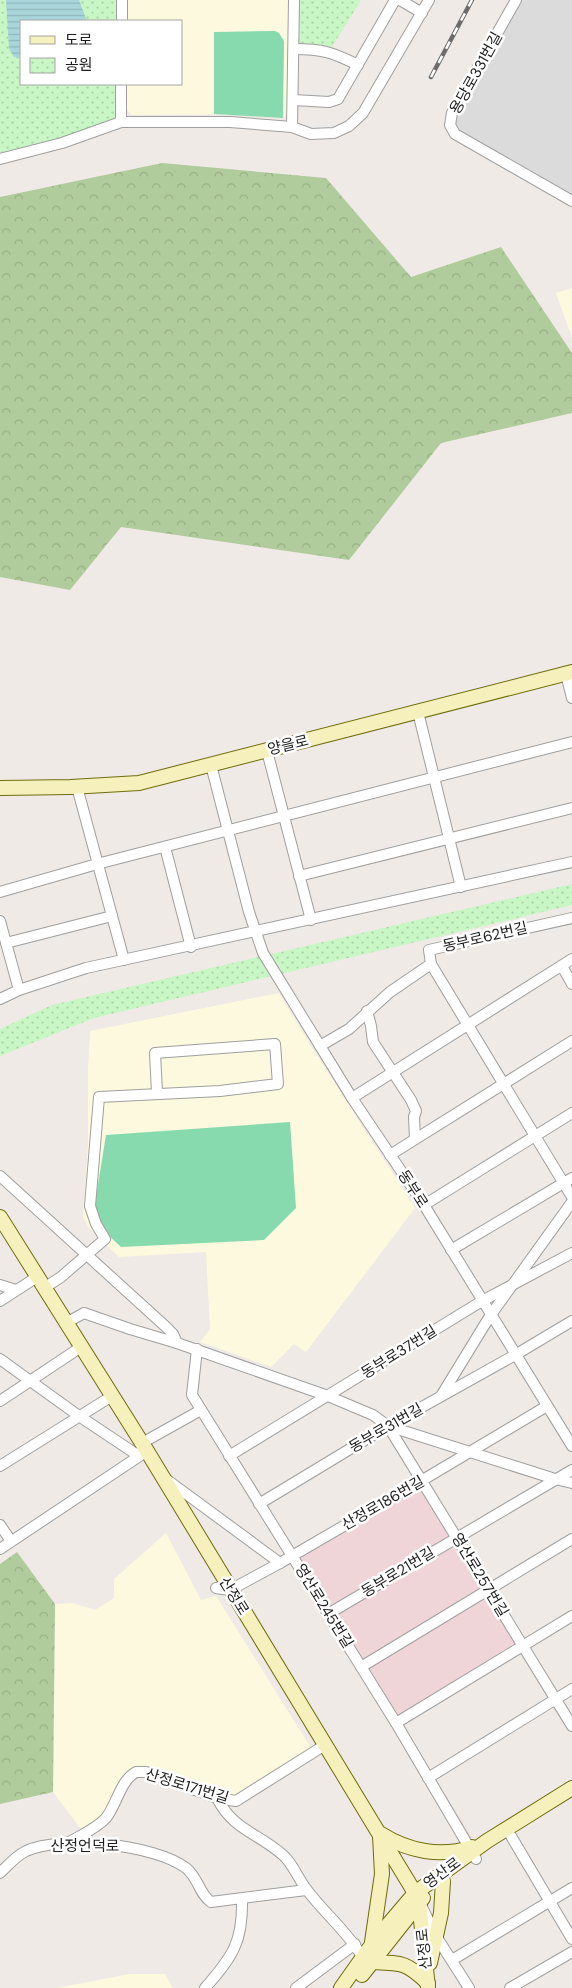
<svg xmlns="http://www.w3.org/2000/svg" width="572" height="1988" font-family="'DM Sans','Noto Sans KR',sans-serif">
<defs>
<pattern id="forest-crowns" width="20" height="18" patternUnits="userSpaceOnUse" patternTransform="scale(1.25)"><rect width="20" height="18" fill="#b1cc9c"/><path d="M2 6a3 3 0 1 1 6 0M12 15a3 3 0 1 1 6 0" fill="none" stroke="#98af86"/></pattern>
<pattern id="park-dots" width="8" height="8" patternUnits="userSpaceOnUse" patternTransform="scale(1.25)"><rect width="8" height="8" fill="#c8f6c4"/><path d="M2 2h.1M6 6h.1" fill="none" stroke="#abd2a8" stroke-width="1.8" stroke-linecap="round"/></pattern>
<pattern id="water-rules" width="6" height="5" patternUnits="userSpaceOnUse" patternTransform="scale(1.25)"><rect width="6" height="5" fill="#a8d6da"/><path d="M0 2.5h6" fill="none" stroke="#90b7bb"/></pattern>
</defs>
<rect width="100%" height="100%" fill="#efeae5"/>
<!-- residential -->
<polygon fill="#dcdbdb" points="516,0 572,0 572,201 455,134 452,113"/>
<!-- commercial -->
<polygon fill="#efd5d8" points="421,1481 524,1647 403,1726 472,1838 465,1842 292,1556"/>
<!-- education -->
<g fill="#fdf9df">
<polygon points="127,0 289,0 288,113 283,118 230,114 132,115 126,109 126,84 181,84 181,21 126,21"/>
<polygon points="572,288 572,338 556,293"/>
<polygon points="279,993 311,1046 415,1208 306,1352 294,1344 271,1367 200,1342 210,1329 206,1252 119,1257 88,1227 83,1216 88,1144 88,1068 90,1031"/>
<polygon points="166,1533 201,1600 216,1596 311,1748 234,1798 225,1796 145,1767 136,1767 127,1773 102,1819 81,1829 53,1792 55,1604 73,1603 95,1610 114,1598 114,1579"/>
<polygon points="130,1974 165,1974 173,1988 56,1988"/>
</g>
<!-- forest -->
<g fill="url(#forest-crowns)">
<polygon points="162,163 326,178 411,277 501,247 572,353 572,413 441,443 349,560 121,527 70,590 0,577 0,197"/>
<polygon points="17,1552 55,1604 53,1792 0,1804 0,1564"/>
</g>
<!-- park -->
<g fill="url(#park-dots)">
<polygon points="0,0 118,0 117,21 21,21 21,84 116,84 115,123 0,153"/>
<polygon points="298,0 361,0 332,47 298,43"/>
<polygon points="572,884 572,905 94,1018 0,1056 0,1029 52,1005"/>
</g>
<!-- pitch -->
<g fill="#87daad">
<polygon points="275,31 279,33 284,41 283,118 214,114 214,32"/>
<polygon points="290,1122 296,1208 264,1240 121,1247 105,1232 94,1209 106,1135"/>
</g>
<!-- water -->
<polygon fill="url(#water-rules)" points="6,0 79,0 87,21 21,21 21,58 14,57 9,49"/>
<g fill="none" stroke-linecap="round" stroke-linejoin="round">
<!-- street casing -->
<g stroke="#9f9f9f" stroke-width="12">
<g id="street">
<polyline points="400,0 422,13"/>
<polyline points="516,0 452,113 450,125 455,134 572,201"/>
<polyline points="122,21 122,0"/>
<path d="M294,49c28,0 38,3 64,16"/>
<polyline points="293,100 329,102 338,99 395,0"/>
<polyline points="121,122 121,84"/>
<polyline points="292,127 294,0"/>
<polyline points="0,159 62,143 121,122 230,122 292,127 311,134 334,133 349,126 363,113 429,0"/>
<polyline points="566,674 572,698"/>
<polyline points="418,712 461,887"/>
<polyline points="267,751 311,920"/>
<polyline points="211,765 249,912 263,953 352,1098 424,1205 572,1446"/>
<polyline points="77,787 124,960"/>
<polyline points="165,847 191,947"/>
<polyline points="299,876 572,808"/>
<polyline points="0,892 97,864 572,742"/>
<polyline points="572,918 429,950 431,964 572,1197"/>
<polyline points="0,921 19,990"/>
<polyline points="6,943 112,916"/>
<polyline points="562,966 572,984"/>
<polyline points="0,999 19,990 86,968 572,862"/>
<polyline points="367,1011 371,1026 373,1042 411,1100 416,1111 414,1117 415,1138"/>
<polyline points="320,1046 349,1029 390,992 431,964"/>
<polyline points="352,1098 572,959"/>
<polyline points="390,1155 572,1041"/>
<polyline points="0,1176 165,1326 173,1334 177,1343 328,1396 373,1415 388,1426 555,1479 572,1483"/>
<polyline points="424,1205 572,1113"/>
<polyline points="451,1250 572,1178"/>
<polyline points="0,1285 16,1290"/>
<polyline points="44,1288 61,1277 105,1239 96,1224 90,1206 99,1097 220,1091 278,1084 275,1044 155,1053 157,1093"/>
<polyline points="0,1301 37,1277"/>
<polyline points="66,1323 84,1313 130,1329 177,1343"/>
<polyline points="197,1349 192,1395 396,1723 476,1859"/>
<polyline points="0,1359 79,1416 136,1454 147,1451"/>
<polyline points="441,1396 490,1316 572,1202"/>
<polyline points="0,1401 81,1347"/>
<polyline points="388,1426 572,1726"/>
<polyline points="142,1443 201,1410"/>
<polyline points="229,1456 482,1301 572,1253"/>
<polyline points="0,1466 112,1396"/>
<polyline points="166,1479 280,1563"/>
<polyline points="259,1504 388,1426 515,1355 572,1321"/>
<polyline points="0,1525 11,1541"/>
<polyline points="0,1549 144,1453"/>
<polyline points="216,1588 230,1590 280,1563 421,1481 547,1406"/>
<polyline points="328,1614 572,1470"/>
<polyline points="361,1667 572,1539"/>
<polyline points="396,1723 572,1616"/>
<polyline points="428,1778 572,1689"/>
<path d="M217,1798c16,32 41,35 66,57 11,10 15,24 24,35 18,24 41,42 56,68"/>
<polyline points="511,1836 572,1939"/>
<path d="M66,1844c13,-8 30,-15 40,-26 11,-14 14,-37 30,-46h10l71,26 19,3 89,-56"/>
<path d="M0,1873c8,-8 16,-17 26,-22 36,-16 128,-7 160,17 12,9 13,26 25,34l95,-12"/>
<polyline points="422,1907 436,1936 469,1988"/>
<polyline points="452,1960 572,1888"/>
<path d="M205,1988c28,-32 38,-46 37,-89"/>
<polyline points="296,1988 355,1944"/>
<polyline points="510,1988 572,1952"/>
</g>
</g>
<!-- secondary casing -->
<g stroke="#706c0b" stroke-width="16">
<g id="secondary">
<polyline points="0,788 71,787 139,783 572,672"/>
<polyline points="0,1217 147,1451 415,1893 419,1901 428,1988"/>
<path d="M381,1834c27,17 60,24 91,13"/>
<polyline points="372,1942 382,1874 380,1836"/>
<path d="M372,1962c30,1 34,0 56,21"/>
<polyline points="430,1963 441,1913 443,1881"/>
<polyline points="362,1975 423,1898"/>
<polyline points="341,1988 375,1940 415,1893 487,1841 572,1788"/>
</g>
</g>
<!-- street -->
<use href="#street" stroke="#fff" stroke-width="10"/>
<!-- secondary -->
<use href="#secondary" stroke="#f6f0bc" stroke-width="14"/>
<!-- rail casing -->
<g stroke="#6c6c6c" stroke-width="4.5">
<polyline id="rail" points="431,77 472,0"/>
</g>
<!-- rail -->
<use href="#rail" stroke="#fff" stroke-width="2.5" stroke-dasharray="8" stroke-linecap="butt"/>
</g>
<g text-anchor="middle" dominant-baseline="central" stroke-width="5" stroke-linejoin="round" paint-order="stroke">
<!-- street labels -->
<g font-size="15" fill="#1e1e1e" stroke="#fff">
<text transform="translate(476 73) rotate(-61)">용당로331번길</text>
<text transform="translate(288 745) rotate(-14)">양을로</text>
<text transform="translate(485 937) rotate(-13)">동부로62번길</text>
<text transform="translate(413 1189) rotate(57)">동부로</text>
<text transform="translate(399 1352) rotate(-32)">동부로37번길</text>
<text transform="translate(386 1428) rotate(-30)">동부로31번길</text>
<text transform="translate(383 1503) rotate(-30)">산정로186번길</text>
<text transform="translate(398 1572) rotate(-31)">동부로21번길</text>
<text transform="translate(480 1575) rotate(59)">영산로257번길</text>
<text transform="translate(234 1596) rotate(58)">산정로</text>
<text transform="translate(324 1606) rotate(58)">영산로245번길</text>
<text transform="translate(187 1786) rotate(17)">산정로171번길</text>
<text x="85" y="1846">산정언덕로</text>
<text transform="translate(442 1873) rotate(-36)">영산로</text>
<text transform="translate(424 1949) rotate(-96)">산정로</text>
</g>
</g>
<!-- legend -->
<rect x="20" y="20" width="162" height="65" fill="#ffffff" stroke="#a5a5a5"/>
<rect x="30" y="36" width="25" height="8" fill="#f6f0bc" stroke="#a5a5a5"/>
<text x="65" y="45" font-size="15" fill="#1e1e1e">도로</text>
<rect x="30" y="58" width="25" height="15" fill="url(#park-dots)" stroke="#a5a5a5"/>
<text x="65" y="70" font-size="15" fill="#1e1e1e">공원</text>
</svg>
